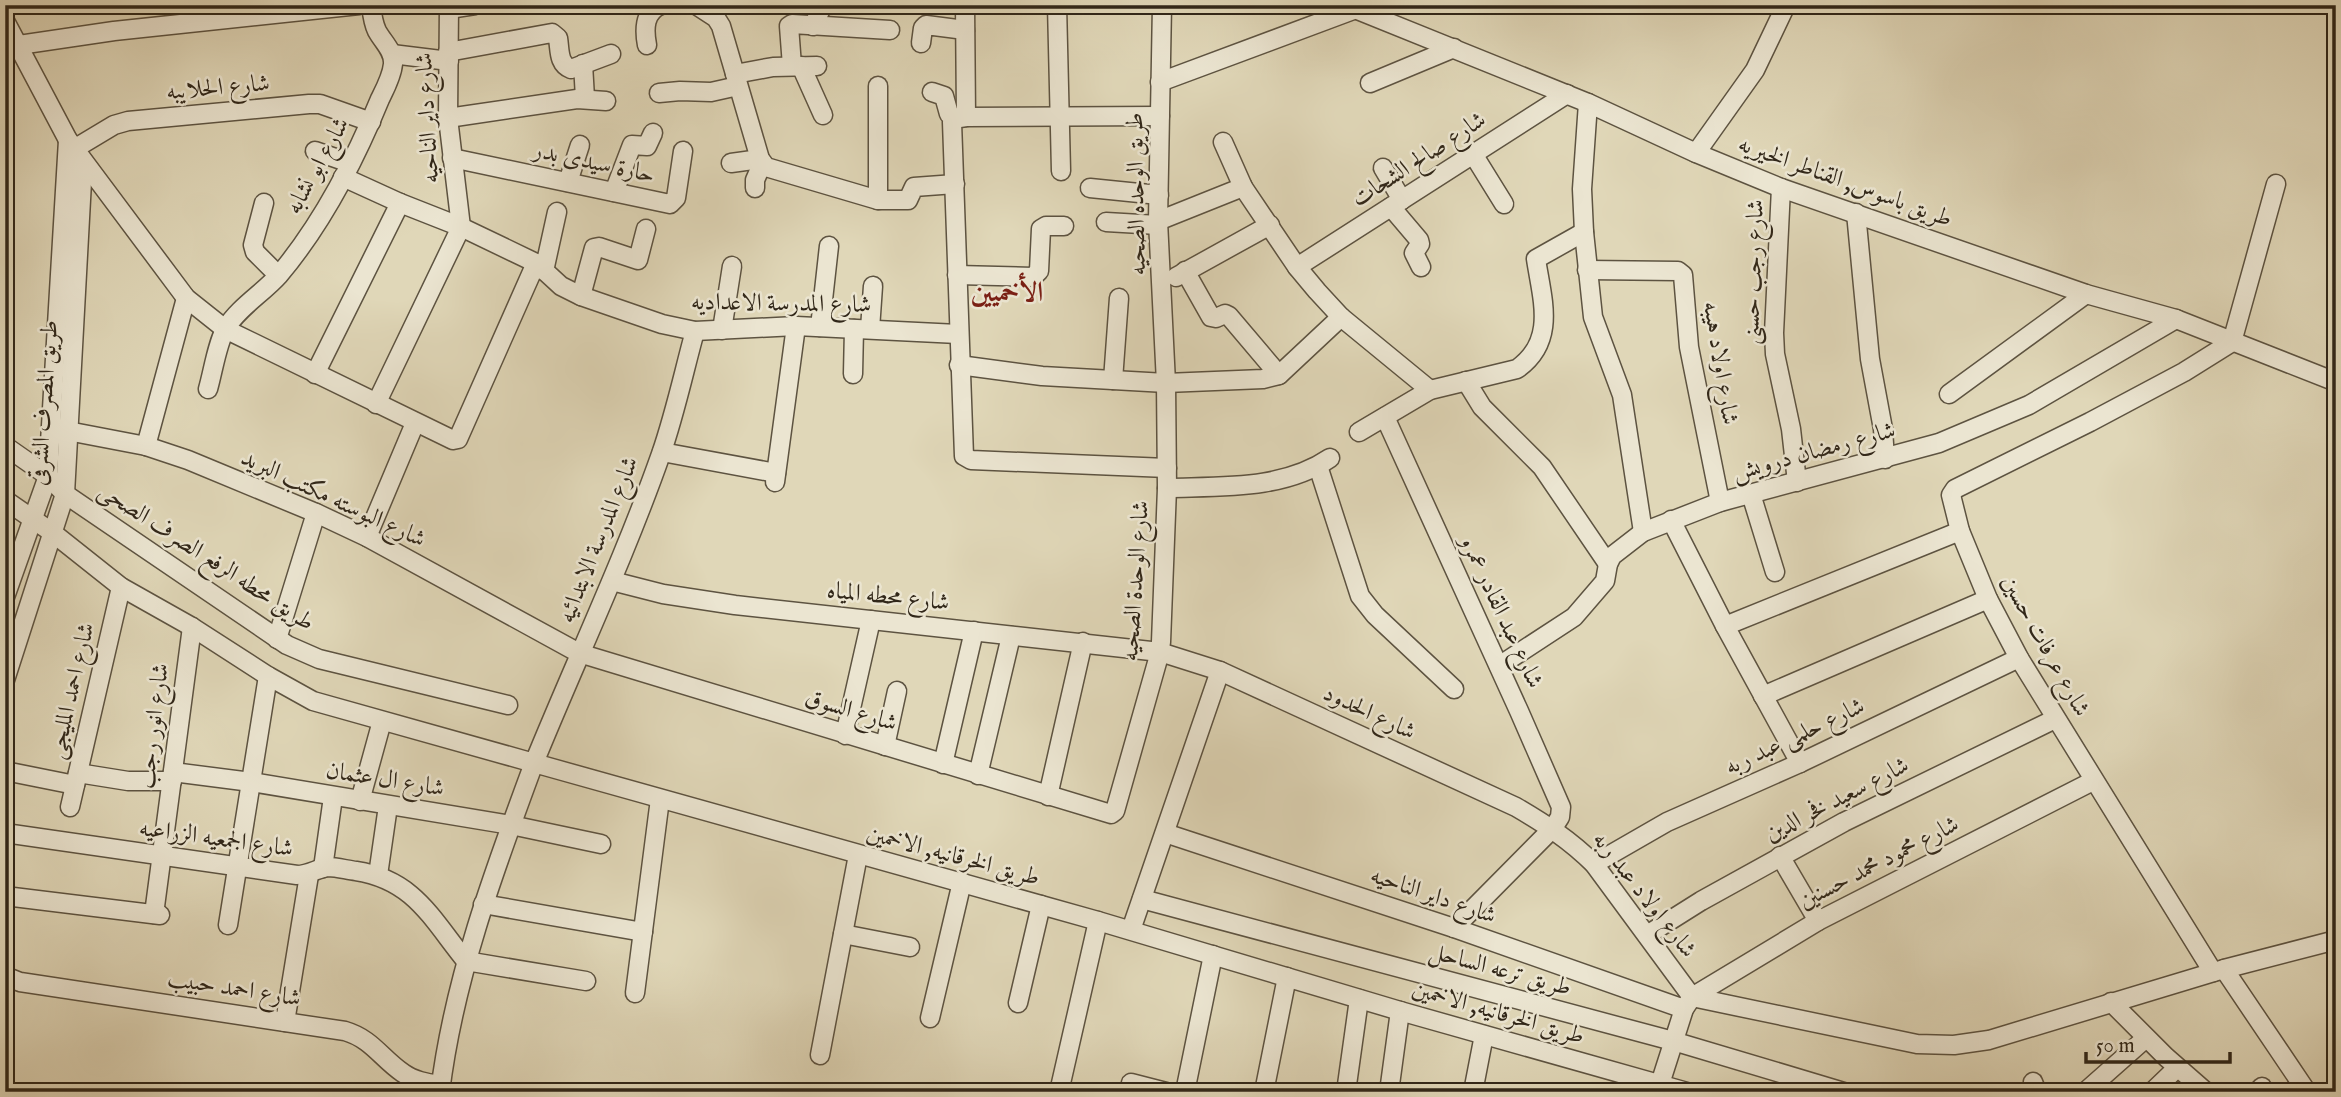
<svg xmlns="http://www.w3.org/2000/svg" width="2341" height="1097" font-family="'IM FELL English',Amiri,serif">
<rect width="100%" height="100%" fill="#e0d7b8"/>
<filter id="stains"><feTurbulence type="fractalNoise" baseFrequency=".00286" numOctaves="4"/><feColorMatrix values="0 0 0 0 .2 0 0 0 0 .09 0 0 0 0 .02 0 0 0 .5 -.17"/></filter>
<radialGradient id="worn" r=".72"><stop offset=".6" stop-color="#630" stop-opacity="0"/><stop offset="1" stop-color="#630" stop-opacity=".3"/></radialGradient>
<g fill="none" stroke-linecap="round" stroke-linejoin="round">
<!-- minor casing -->
<g stroke="#5d5341" stroke-width="21">
<g id="minor">
<polyline points="696,5 716,18 721,26 760,159 766,167 878,200 908,200 914,187 955,184"/>
<polyline points="965,5 966,117"/>
<polyline points="1057,5 1061,171"/>
<polyline points="1345,5 1588,103 1696,153 1781,188 2086,294 2176,319 2336,382"/>
<polyline points="449,9 475,5"/>
<polyline points="5,21 68,140 186,298 225,329 453,440 458,439 536,263"/>
<polyline points="813,26 823,5"/>
<polyline points="921,43 923,28 926,25 965,30"/>
<polyline points="19,45 114,31 359,5"/>
<path d="M647,45c-3,-16 -3,-33 14,-40"/>
<path d="M448,52l104,-19 6,5c2,12 0,26 13,31l40,-15"/>
<polyline points="392,54 449,61"/>
<polyline points="583,64 585,98"/>
<polyline points="792,66 789,26 792,24 890,30"/>
<polyline points="801,66 823,115"/>
<polyline points="735,74 773,67 817,66"/>
<polyline points="1160,82 1356,9"/>
<polyline points="1370,83 1454,48"/>
<polyline points="932,92 944,96 949,114 956,118"/>
<polyline points="659,93 680,91 711,92 738,86"/>
<polyline points="1588,103 1582,189 1584,232 1593,317 1622,395 1643,532"/>
<polyline points="1160,116 966,117 953,119 952,122 964,456 971,460 1167,468"/>
<polyline points="448,118 577,99 606,101"/>
<polyline points="1223,142 1243,187 1297,267 1317,291 1341,317 1430,390"/>
<polyline points="74,149 114,125 128,121 309,104 320,104 371,122"/>
<polyline points="315,151 350,163"/>
<polyline points="1696,153 1755,70 1786,5"/>
<polyline points="1473,154 1504,204"/>
<polyline points="452,158 670,204 676,198 683,151"/>
<polyline points="731,163 760,159"/>
<polyline points="1383,168 1402,200"/>
<polyline points="343,177 400,203 461,227 536,263 561,286 581,296 662,324 695,331 796,326 958,334"/>
<polyline points="568,182 580,145"/>
<polyline points="755,188 755,180 762,164"/>
<polyline points="1090,188 1159,195"/>
<polyline points="1781,188 1774,333 1775,354 1791,429 1797,482"/>
<polyline points="614,192 632,145 647,146 653,133"/>
<polyline points="878,200 878,86"/>
<polyline points="264,203 253,245 255,252 278,275"/>
<polyline points="1391,207 1419,240 1420,244 1414,253 1421,267"/>
<polyline points="1856,213 1870,359 1883,429 1885,459"/>
<polyline points="1158,221 1243,187"/>
<polyline points="1106,222 1158,225"/>
<polyline points="1297,267 1567,94"/>
<polyline points="1587,270 1678,271 1683,275 1689,347 1720,502"/>
<polyline points="544,271 557,212"/>
<polyline points="1185,271 1211,317 1216,318 1225,314 1229,316 1279,375"/>
<polyline points="957,275 1033,277 1039,271 1041,229 1046,226 1064,226"/>
<polyline points="1176,277 1270,225"/>
<polyline points="581,296 594,248 599,247 638,260 646,229"/>
<polyline points="820,327 829,246"/>
<polyline points="870,329 873,286"/>
<polyline points="722,330 732,266"/>
<polyline points="959,365 1042,376 1166,383 1263,379 1279,375 1341,317"/>
<polyline points="315,374 400,203"/>
<polyline points="853,374 854,329"/>
<polyline points="1113,380 1119,298"/>
<polyline points="1466,381 1482,407 1542,467 1608,564"/>
<path d="M208,389c5,-17 9,-46 18,-61 13,-21 37,-35 53,-53 43,-51 76,-115 101,-176 5,-10 12,-23 13,-35 1,-13 -10,-22 -16,-33 -4,-8 -5,-17 -6,-26"/>
<polyline points="1949,394 2086,294"/>
<polyline points="376,404 461,227 448,118 449,5"/>
<polyline points="1385,417 1519,711 1561,807 1560,817 1553,828 1454,928"/>
<polyline points="52,428 146,446 188,460 316,513 367,537 579,653 1111,814 1115,811 1158,659 1161,642 1167,488 1166,383 1158,221 1162,5"/>
<path d="M1359,432l71,-42 87,-21c40,-28 25,-70 19,-110l48,-27"/>
<polyline points="5,446 48,476 65,494 287,645 319,659 508,705"/>
<polyline points="146,446 186,298"/>
<polyline points="662,452 776,473"/>
<polyline points="1318,466 1360,596 1375,615 1454,689"/>
<polyline points="775,482 796,326"/>
<path d="M1167,488c55,-2 116,2 163,-30"/>
<polyline points="1751,494 1775,572"/>
<path d="M5,500l48,33 68,54 71,40 76,49 45,25 221,62c42,-103 90,-204 127,-309 14,-40 23,-83 34,-123"/>
<polyline points="1671,520 1725,626 1800,763"/>
<polyline points="367,537 415,423"/>
<path d="M612,581l51,13 72,11 425,47 60,19 296,136c29,17 54,33 78,57l98,133"/>
<polyline points="5,597 48,476 68,140"/>
<polyline points="1725,626 1960,531"/>
<polyline points="277,639 316,513"/>
<polyline points="1499,666 1574,617 1605,581 1608,564 1612,556 1643,532 1720,502 1939,443 2029,405 2176,319"/>
<polyline points="5,680 65,494 83,163"/>
<polyline points="1763,696 1988,599"/>
<polyline points="845,735 871,620"/>
<polyline points="885,746 897,691"/>
<polyline points="943,764 974,631"/>
<polyline points="5,771 75,785"/>
<polyline points="173,772 251,782 511,825 601,844"/>
<polyline points="78,773 128,781 172,781"/>
<polyline points="978,775 1011,636"/>
<polyline points="1048,796 1083,642"/>
<polyline points="360,801 382,721"/>
<polyline points="70,807 121,587"/>
<path d="M5,833l292,42c12,0 21,-7 31,-8 9,0 19,3 28,4 58,9 75,47 110,90l120,20"/>
<polyline points="1165,833 1454,928 1684,1009"/>
<polyline points="1780,856 1818,921"/>
<polyline points="1594,864 1667,822 1800,763 2019,658"/>
<polyline points="323,868 333,797"/>
<polyline points="378,875 388,806"/>
<polyline points="5,896 160,915"/>
<polyline points="1142,899 1673,1041 1844,1092"/>
<polyline points="483,904 643,932"/>
<polyline points="154,914 192,627"/>
<polyline points="228,925 268,676"/>
<polyline points="1131,930 1220,671"/>
<polyline points="843,934 910,947"/>
<polyline points="1647,935 1701,901 1844,822 2055,719"/>
<polyline points="2224,969 2307,1092"/>
<polyline points="2213,972 2019,658 1988,599 1960,531 1951,495 1955,489 2090,422 2184,372 2232,342 2276,184"/>
<path d="M5,976l15,6 325,49c27,8 36,27 58,42 11,8 24,10 37,12"/>
<polyline points="635,993 660,799"/>
<polyline points="1692,997 1917,1044 1954,1045 1989,1040 2224,969 2336,940"/>
<polyline points="2111,1002 2166,1057 2206,1092"/>
<polyline points="1018,1003 1041,905"/>
<polyline points="930,1018 962,882"/>
<polyline points="285,1022 309,875"/>
<polyline points="820,1055 858,855"/>
<polyline points="2033,1082 2037,1092"/>
<polyline points="1131,1083 1166,1092"/>
<path d="M440,1092c14,-114 54,-221 94,-329l564,158 302,90 287,81"/>
<polyline points="1059,1092 1098,921"/>
<polyline points="1185,1092 1213,955"/>
<polyline points="1264,1092 1287,977"/>
<polyline points="1346,1092 1359,999"/>
<polyline points="1389,1092 1400,1011"/>
<polyline points="1473,1092 1484,1035"/>
<polyline points="1660,1092 1660,1084 1684,1009 1692,997 1818,921 2093,781"/>
<polyline points="2085,1092 2146,1038"/>
<polyline points="2152,1092 2177,1068"/>
<polyline points="2257,1092 2262,1087"/>
</g>
</g>
<!-- minor -->
<use href="#minor" stroke="#ebe5d1" stroke-width="18"/>
</g>
<g text-anchor="middle" dominant-baseline="central" stroke-width="5" stroke-linejoin="round" paint-order="stroke">
<!-- street labels -->
<g font-size="24" fill="#312719" stroke="#ebe5d1">
<text transform="translate(218 88) rotate(-5)">شارع الحلايبه</text>
<text transform="translate(428 118) rotate(-93)">شارع داير الناحيه</text>
<text transform="translate(1419 160) rotate(-33)">شارع صالح الشحات</text>
<text transform="translate(594 163) rotate(12)">حارة سيدى بدر</text>
<text transform="translate(318 166) rotate(-61)">شارع ابو نشابه</text>
<text transform="translate(1845 182) rotate(20)">طريق باسوس, القناطر الخيريه</text>
<text transform="translate(1137 194) rotate(-91)">طريق الوحده الصحيه</text>
<text transform="translate(1754 272) rotate(-88)">شارع رجب حسنى</text>
<text transform="translate(781 304) rotate(1)">شارع المدرسة الاعداديه</text>
<text transform="translate(1720 363) rotate(81)">شارع اولاد هيبه</text>
<text transform="translate(45 403) rotate(-86)">طريق المصرف الشرقى</text>
<text transform="translate(1814 452) rotate(-15)">شارع رمضان درويش</text>
<text transform="translate(333 499) rotate(25)">شارع البوسته مكتب البريد</text>
<text transform="translate(599 540) rotate(-68)">شارع المدرسة الابتدائيه</text>
<text transform="translate(206 557) rotate(33)">طريق محطه الرفع الصرف الصحى</text>
<text transform="translate(1136 581) rotate(-86)">شارع الوحدة الصحيه</text>
<text transform="translate(888 597) rotate(6)">شارع محطه المياه</text>
<text transform="translate(1501 612) rotate(65)">شارع عبد القادر عمرو</text>
<text transform="translate(2045 646) rotate(61)">شارع عرفات حسين</text>
<text transform="translate(72 691) rotate(-77)">شارع احمد المليجى</text>
<text transform="translate(851 711) rotate(17)">شارع السوق</text>
<text transform="translate(1369 713) rotate(25)">شارع الحدود</text>
<text transform="translate(154 726) rotate(-83)">شارع انور رجب</text>
<text transform="translate(1795 737) rotate(-25)">شارع حلمى عبد ربه</text>
<text transform="translate(385 780) rotate(9)">شارع ال عثمان</text>
<text transform="translate(1837 800) rotate(-27)">شارع سعيد فخر الدين</text>
<text transform="translate(216 839) rotate(8)">شارع الجمعيه الزراعيه</text>
<text transform="translate(953 856) rotate(15)">طريق الخرقانيه, الاخمين</text>
<text transform="translate(1879 863) rotate(-27)">شارع محمود محمد حسنين</text>
<text transform="translate(1644 895) rotate(52)">شارع اولاد عبد ربه</text>
<text transform="translate(1433 896) rotate(19)">شارع داير الناحيه</text>
<text transform="translate(1500 970) rotate(15)">طريق ترعه الساحل</text>
<text transform="translate(234 989) rotate(9)">شارع احمد حبيب</text>
<text transform="translate(1498 1013) rotate(16)">طريق الخرقانيه, الاخمين</text>
</g>
<!-- quarter labels -->
<g font-size="28" font-weight="bold" fill="#7a1f14" stroke="#ebe5d1">
<text x="1007" y="293">الأخميين</text>
</g>
</g>
<!-- margin -->
<rect width="2341" height="1097" fill="none" stroke="#e0d7b8" stroke-width="28"/>
<rect x="7" y="7" width="2327" height="1083" fill="none" stroke="#312719" stroke-width="3.5"/>
<rect x="14" y="14" width="2313" height="1069" fill="none" stroke="#312719" stroke-width="2"/>
<!-- scale -->
<path d="M2086 1052v10h144v-10" fill="none" stroke="#312719" stroke-width="3.5"/>
<text x="2096" y="1052" font-size="21" fill="#312719" stroke="#ebe5d1" stroke-width="5" paint-order="stroke">50 m</text>
<rect width="100%" height="100%" filter="url(#stains)"/>
<rect width="100%" height="100%" fill="url(#worn)"/>
</svg>
